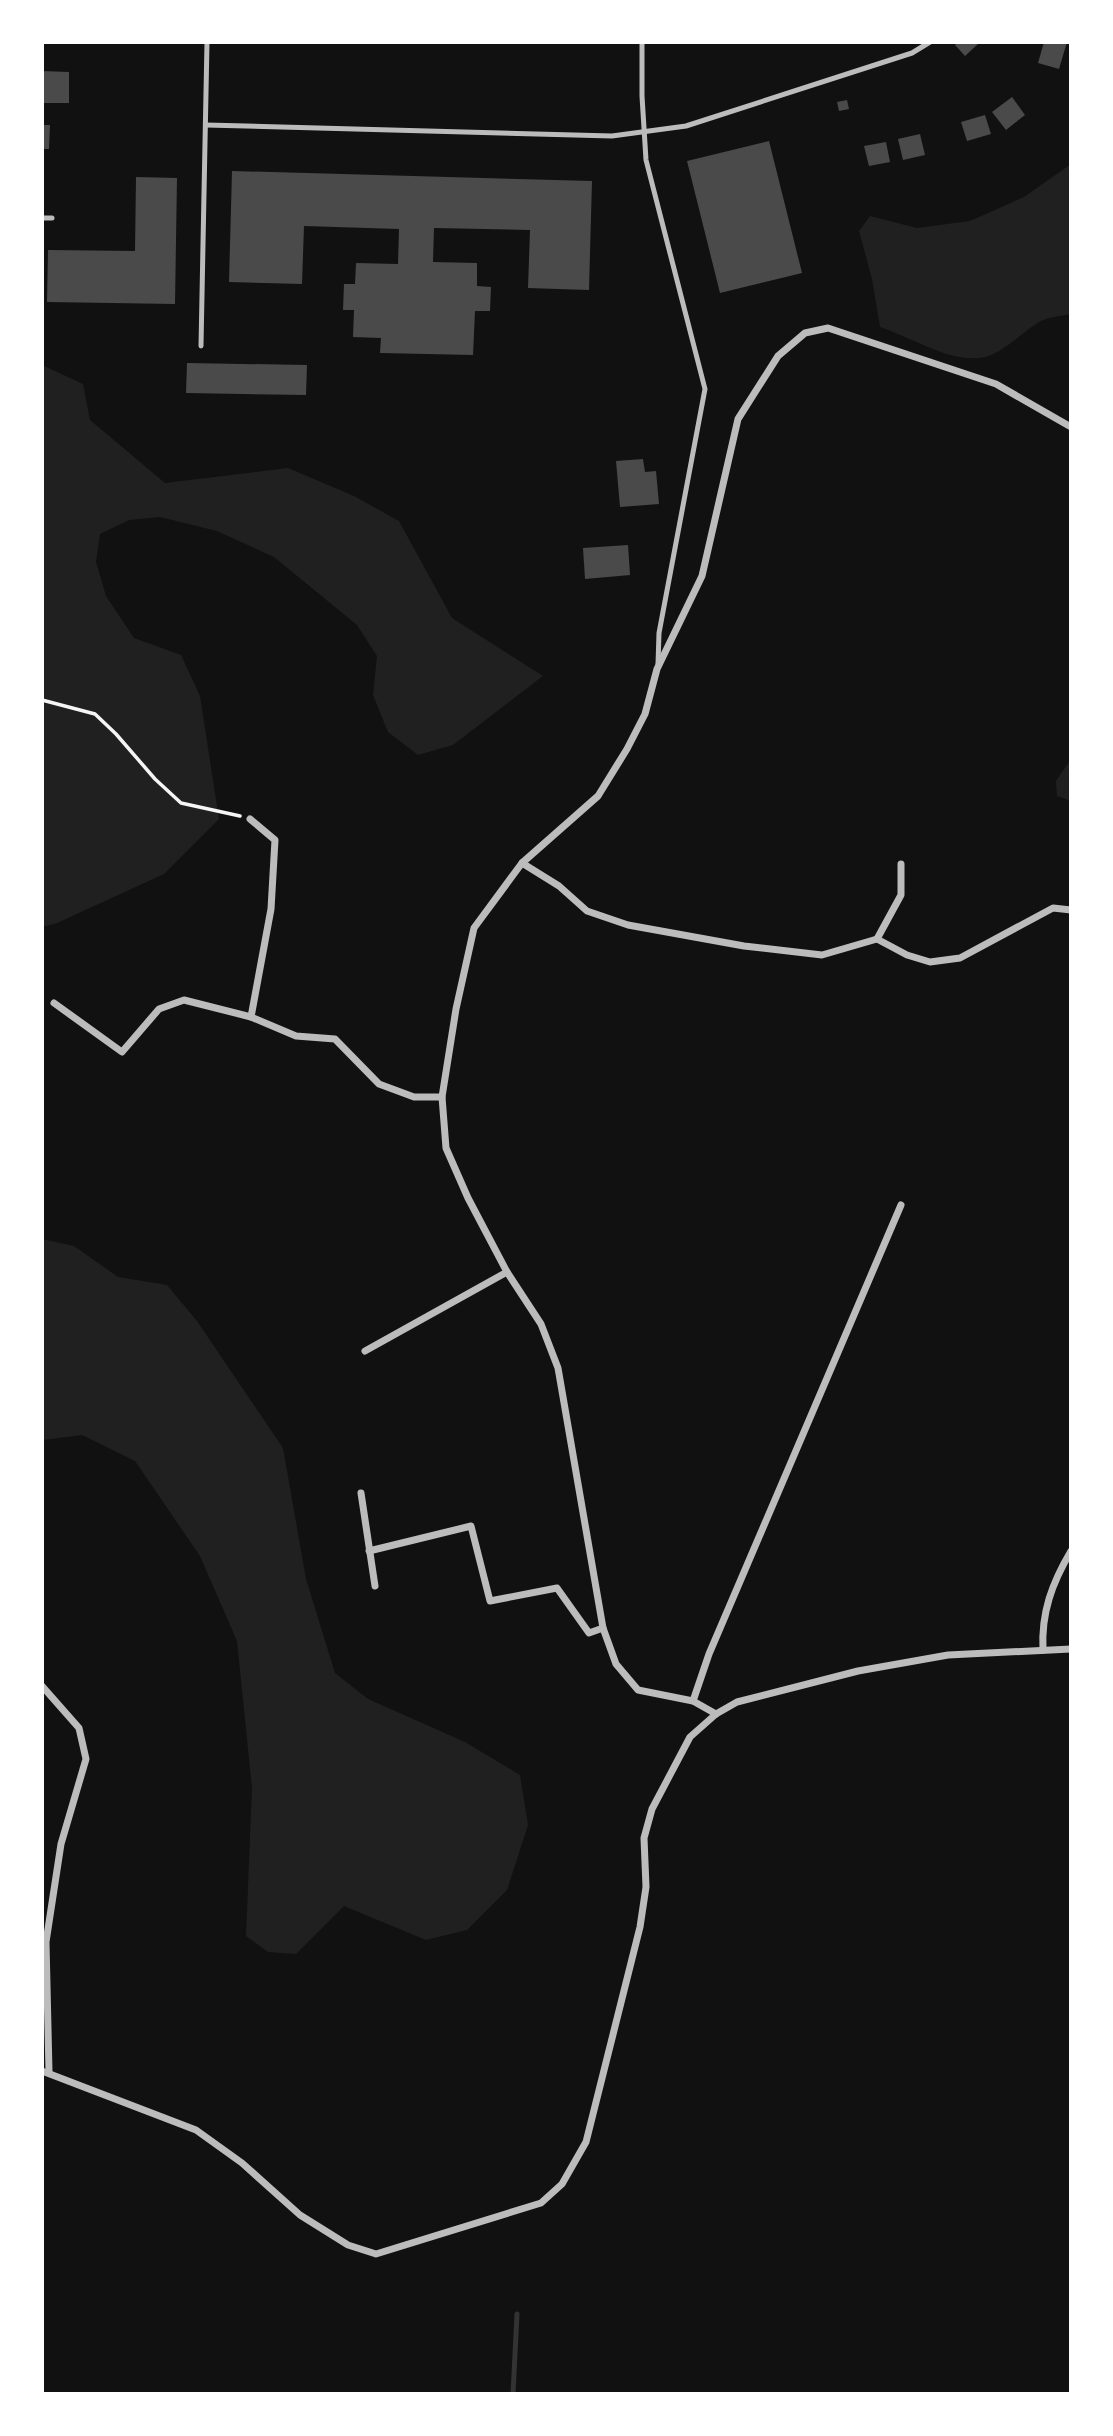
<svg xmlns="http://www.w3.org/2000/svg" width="1113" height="2436" font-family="Arial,sans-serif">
<rect width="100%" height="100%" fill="#111"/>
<!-- green -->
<g fill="#202020">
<path d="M1071,164v150c-10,2 -23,3 -32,8 -17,10 -39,35 -60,36 -33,3 -68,-21 -99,-31l-8,-48 -13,-48 11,-15 47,12 53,-7 54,-24z"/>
<polygon points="42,365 83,384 90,420 165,483 288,468 354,496 399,521 452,618 543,676 453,745 418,755 388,732 373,695 377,656 357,625 274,557 217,531 160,517 129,520 100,534 96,562 106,596 134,638 181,655 200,696 219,819 164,874 57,923 42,927"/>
<polygon points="1071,759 1071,801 1057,796 1056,781"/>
<polygon points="42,1239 74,1246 118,1277 167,1285 197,1321 283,1448 306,1579 335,1673 368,1699 465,1742 520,1775 528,1825 507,1890 467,1930 426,1940 344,1906 296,1954 268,1952 246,1936 252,1788 237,1641 200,1556 135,1461 82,1435 42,1440"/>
</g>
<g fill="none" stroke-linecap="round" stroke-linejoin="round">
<!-- stream -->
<polyline stroke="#333" stroke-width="5" points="513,2394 517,2314"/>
</g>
<!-- building -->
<g fill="#4a4a4a">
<polygon points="958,42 976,42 978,44 965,56 955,45"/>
<polygon points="1044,42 1067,42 1059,69 1038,63"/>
<polygon points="42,71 69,72 69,103 42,103"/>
<polygon points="1012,97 1025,115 1006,130 992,112"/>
<polygon points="847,100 849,109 839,111 837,102"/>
<polygon points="985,115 991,134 967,141 961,122"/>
<polygon points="42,125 50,125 49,149 42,149"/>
<polygon points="920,134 925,155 903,160 898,139"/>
<polygon points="769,141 802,273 720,293 687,161"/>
<polygon points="886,142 890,162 869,166 864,146"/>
<polygon points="232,171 592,181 589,290 528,288 530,230 434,228 433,262 477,263 477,286 491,287 490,311 475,311 473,355 380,353 381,338 353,337 354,310 343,310 344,284 355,284 356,263 398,264 399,229 304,226 302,284 229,282"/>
<polygon points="136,177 177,178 175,304 47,302 48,250 135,251"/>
<polygon points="187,363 307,365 306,395 186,393"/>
<polygon points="643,459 645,472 656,471 659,504 620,507 616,461"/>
<polygon points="628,545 630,575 585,579 583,548"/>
</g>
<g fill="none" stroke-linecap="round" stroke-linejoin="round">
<!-- path -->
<polyline stroke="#f5f5f5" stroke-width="3.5" points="42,700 95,714 116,734 155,779 181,803 240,816"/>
<!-- service -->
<g stroke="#bcbcbc" stroke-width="5">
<polyline points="642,42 642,96 646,160 705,389 659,633 658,664"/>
<polyline points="206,125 612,136 686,126 912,53 930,42"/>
<polyline points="42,218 52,218"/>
<polyline points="201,346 207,42"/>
</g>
<!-- minor -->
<g stroke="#bcbcbc" stroke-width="7">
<polyline points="250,819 275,840 271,909 251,1017"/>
<polyline points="522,863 559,886 587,911 628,925 744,946 822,955 877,939 907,955 930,962 960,958 1053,908 1071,910"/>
<polyline points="877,939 901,895 901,864"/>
<polyline points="54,1003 122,1052 159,1009 184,1000 251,1017 296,1036 335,1039 379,1084 414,1097 442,1097"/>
<polyline points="365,1351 507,1272"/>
<polyline points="361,1493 375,1586"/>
<polyline points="369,1551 471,1526 490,1601 557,1588 589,1633 603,1628"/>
<path d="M1043,1650c-2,-37 9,-67 28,-99"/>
<polyline points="42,1686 79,1728 86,1759 61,1844 46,1942 49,2072"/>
<polyline points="693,1701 709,1654 901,1205"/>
<polyline points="716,1714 693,1701 638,1690 616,1664 603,1628 558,1368 541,1324 507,1272 468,1198 446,1148 442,1097 456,1009 474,928 522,863 598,796 627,749 645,714 657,669 702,576 738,419 778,356 805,333 828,328 996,384 1071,427"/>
<polyline points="42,2071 196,2130 242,2163 300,2215 348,2245 376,2254 541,2203 562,2184 586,2142 640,1927 646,1887 644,1838 652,1809 690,1737 716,1714 737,1702 858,1671 948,1655 1071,1649"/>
</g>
</g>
<!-- border -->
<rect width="1113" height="2436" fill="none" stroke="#ffffff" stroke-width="88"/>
</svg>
